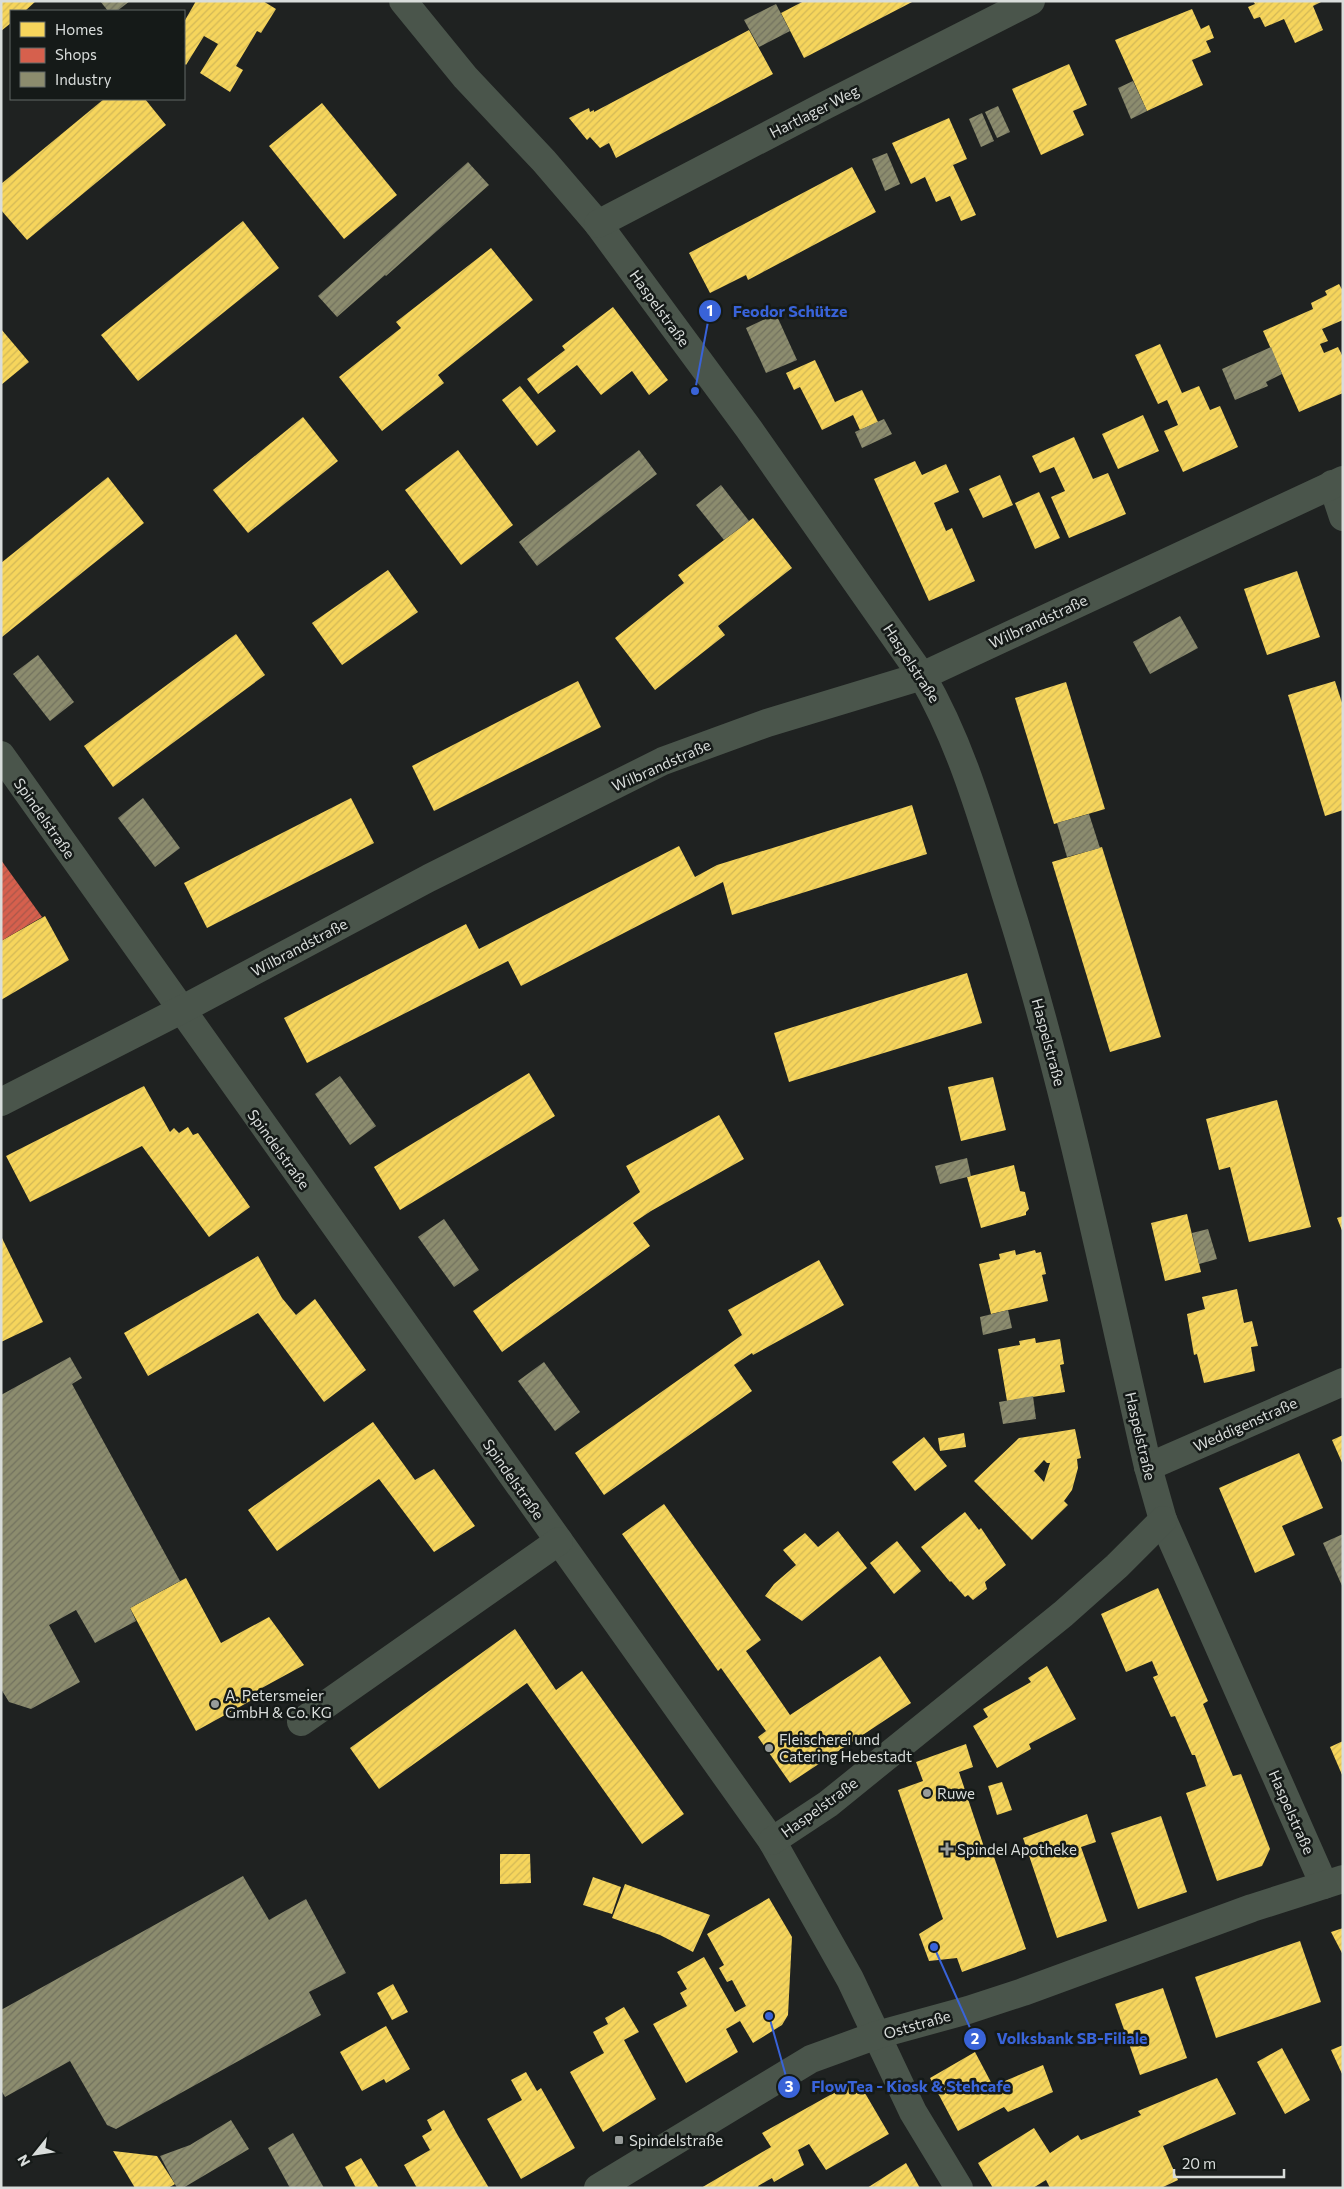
<svg xmlns="http://www.w3.org/2000/svg" width="1344" height="2189" font-family="Commissioner,sans-serif">
<defs>
<pattern id="homes-hatch" width="6" height="6" patternUnits="userSpaceOnUse" patternTransform="scale(1.25)"><rect width="6" height="6" fill="#f6d55c"/><path d="M-1 1l2-2M0 6l6-6M5 7l2-2" fill="none" stroke="#d2b857"/></pattern>
<pattern id="shops-hatch" width="6" height="6" patternUnits="userSpaceOnUse" patternTransform="scale(1.25)"><rect width="6" height="6" fill="#d6604d"/><path d="M-1 1l2-2M0 6l6-6M5 7l2-2" fill="none" stroke="#a9574a"/></pattern>
<pattern id="industry-hatch" width="6" height="6" patternUnits="userSpaceOnUse" patternTransform="scale(1.25)"><rect width="6" height="6" fill="#8c8c6e"/><path d="M-1 1l2-2M0 6l6-6M5 7l2-2" fill="none" stroke="#72725f"/></pattern>
</defs>
<rect width="100%" height="100%" fill="#1f2221"/>
<!-- homes -->
<g fill="url(#homes-hatch)" fill-rule="evenodd">
<polygon points="1,1 36,1 25,11 11,11 11,23 1,31"/>
<polygon points="196,1 263,1 276,9 261,33 257,31 236,66 243,70 230,92 200,73 218,44 204,36 186,65 184,63 184,22"/>
<polygon points="804,1 914,1 804,58 781,13"/>
<polygon points="1253,1 1323,1 1313,6 1323,30 1295,43 1284,19 1265,27 1260,17 1254,19 1248,7 1255,4"/>
<polygon points="1192,9 1201,29 1209,25 1214,38 1206,41 1211,52 1192,60 1203,85 1147,111 1115,40"/>
<polygon points="749,30 773,74 616,158 609,143 600,148 590,137 587,140 569,118 589,108 590,112 594,110 594,112"/>
<polygon points="1069,64 1087,105 1073,111 1084,135 1041,155 1012,89"/>
<polygon points="104,99 145,99 166,125 27,240 1,210 1,184"/>
<polygon points="322,103 397,195 344,239 269,146"/>
<polygon points="949,118 967,159 953,165 976,215 961,221 950,196 936,202 925,177 911,184 892,143"/>
<polygon points="852,167 876,212 748,280 746,275 710,293 689,253"/>
<polygon points="243,221 279,268 138,381 101,335"/>
<polygon points="491,248 533,300 438,375 444,383 382,431 339,377 401,328 396,322"/>
<polygon points="1339,284 1343,291 1343,320 1322,329 1328,341 1320,344 1324,353 1338,347 1343,357 1343,393 1299,412 1263,331 1313,309 1311,303 1327,295 1325,291"/>
<polygon points="613,307 668,380 649,395 632,371 601,395 577,365 538,394 527,379 565,350 562,346"/>
<polygon points="1,329 29,362 1,385"/>
<polygon points="1160,344 1182,393 1199,386 1210,410 1220,406 1238,447 1183,472 1164,431 1178,425 1167,400 1158,404 1135,355"/>
<polygon points="815,360 835,402 862,390 878,422 860,430 853,415 822,430 800,387 794,390 786,373"/>
<polygon points="520,386 556,431 537,446 502,400"/>
<polygon points="1143,415 1159,451 1118,469 1102,434"/>
<polygon points="303,417 338,461 248,533 213,490"/>
<polygon points="1074,437 1093,479 1108,473 1126,514 1069,538 1051,497 1065,491 1054,467 1040,473 1032,456"/>
<polygon points="458,450 513,525 461,565 405,490"/>
<polygon points="915,461 922,475 946,464 959,492 934,503 946,531 952,528 975,581 929,601 874,479"/>
<polygon points="1000,475 1013,505 983,518 969,489"/>
<polygon points="108,477 144,523 2,637 1,563"/>
<polygon points="1039,492 1060,538 1035,549 1015,503"/>
<polygon points="753,518 792,568 718,626 725,635 655,690 615,638 684,583 678,575"/>
<polygon points="388,570 418,612 342,665 312,623"/>
<polygon points="1297,571 1320,637 1267,655 1244,589"/>
<polygon points="236,634 265,675 113,787 84,746"/>
<polygon points="578,681 601,727 434,811 412,766"/>
<polygon points="1335,681 1343,706 1343,810 1325,816 1288,695"/>
<polygon points="1066,682 1105,809 1054,824 1015,698"/>
<polygon points="351,798 374,843 207,928 184,883"/>
<polygon points="912,805 927,854 732,915 723,882 521,986 508,961 307,1063 284,1018 466,924 479,949 679,846 695,877 717,865"/>
<polygon points="1102,847 1161,1037 1110,1052 1052,862"/>
<polygon points="45,916 69,960 1,1000 1,941"/>
<polygon points="967,973 982,1023 789,1082 774,1033"/>
<polygon points="529,1073 555,1116 400,1210 374,1167"/>
<polygon points="993,1077 1006,1130 961,1141 948,1087"/>
<polygon points="144,1086 170,1132 174,1128 179,1133 188,1127 193,1135 198,1133 250,1207 209,1237 142,1146 30,1202 6,1156"/>
<polygon points="1277,1100 1311,1227 1249,1242 1230,1167 1219,1170 1206,1119"/>
<polygon points="719,1115 744,1159 651,1211 633,1223 650,1246 502,1352 473,1311 640,1192 626,1166"/>
<polygon points="1014,1165 1020,1191 1025,1192 1029,1209 1026,1212 1026,1215 981,1228 967,1177"/>
<polygon points="1187,1214 1201,1272 1165,1281 1151,1223"/>
<polygon points="1343,1216 1343,1233 1337,1218"/>
<polygon points="1,1236 43,1322 1,1342"/>
<polygon points="1015,1250 1016,1255 1035,1250 1036,1253 1041,1252 1046,1274 1042,1275 1048,1301 991,1314 979,1264 1000,1259 999,1254"/>
<polygon points="258,1256 282,1298 296,1315 315,1299 366,1370 324,1402 258,1313 148,1376 124,1333"/>
<polygon points="819,1260 844,1305 753,1355 752,1353 734,1365 752,1391 604,1495 575,1453 742,1335 728,1310"/>
<polygon points="1237,1289 1244,1323 1252,1321 1258,1346 1251,1347 1255,1371 1204,1383 1197,1354 1194,1355 1187,1314 1205,1309 1202,1297"/>
<polygon points="1035,1338 1036,1343 1060,1339 1064,1364 1060,1365 1065,1392 1007,1401 998,1349 1020,1345 1019,1341"/>
<polygon points="373,1422 415,1480 434,1469 475,1526 434,1552 379,1479 277,1551 248,1510"/>
<path d="M1075,1429l6,29 -4,1 1,9 -6,22 -8,11 4,4 -36,35 -58,-59 45,-43zM1044,1460l3,3h3l-6,19 -10,-11z"/>
<polygon points="964,1433 966,1447 940,1451 938,1438"/>
<polygon points="1343,1435 1343,1465 1332,1440"/>
<polygon points="924,1437 947,1466 915,1491 892,1462"/>
<polygon points="1299,1453 1323,1508 1282,1526 1295,1555 1255,1573 1219,1488"/>
<polygon points="664,1504 761,1640 746,1651 790,1715 880,1656 911,1703 790,1783 758,1737 766,1731 721,1668 718,1671 622,1534"/>
<polygon points="965,1512 979,1530 981,1528 1006,1565 985,1582 987,1589 973,1600 968,1595 965,1597 951,1581 950,1582 921,1547"/>
<polygon points="838,1531 867,1568 802,1621 765,1596 774,1584 796,1565 783,1550 805,1533 818,1547"/>
<polygon points="897,1541 921,1571 894,1594 870,1563"/>
<polygon points="186,1578 221,1643 269,1617 304,1665 249,1695 252,1700 196,1731 130,1608"/>
<polygon points="1158,1588 1208,1701 1203,1704 1233,1776 1241,1774 1270,1849 1262,1866 1217,1881 1186,1793 1206,1786 1195,1755 1192,1755 1175,1716 1171,1717 1153,1677 1158,1675 1152,1661 1126,1672 1101,1614"/>
<polygon points="515,1629 556,1690 582,1671 684,1814 642,1844 527,1683 379,1789 350,1748"/>
<polygon points="1047,1666 1076,1719 1029,1744 1031,1749 997,1768 973,1726 988,1717 983,1709 1031,1682 1028,1678"/>
<polygon points="1343,1741 1343,1777 1330,1747"/>
<polygon points="966,1744 973,1767 959,1772 987,1856 993,1854 1026,1949 962,1972 957,1958 929,1961 919,1934 943,1919 898,1790 923,1781 916,1762"/>
<polygon points="1002,1782 1012,1810 997,1815 988,1786"/>
<polygon points="1087,1814 1096,1842 1081,1847 1107,1921 1057,1938 1023,1838"/>
<polygon points="1161,1816 1187,1892 1138,1909 1111,1833"/>
<polygon points="500,1854 530,1854 531,1883 500,1884"/>
<polygon points="593,1877 621,1887 612,1914 583,1905"/>
<polygon points="625,1884 710,1915 693,1952 660,1935 612,1918"/>
<polygon points="769,1898 792,1937 788,2015 782,2025 753,2043 740,2021 726,2029 738,2052 686,2083 653,2024 687,2006 680,1993 687,1989 677,1972 704,1957 735,2012 746,2006 732,1980 727,1982 719,1968 724,1965 707,1934"/>
<polygon points="1343,1928 1343,1955 1331,1932"/>
<polygon points="1300,1941 1321,2002 1216,2038 1195,1977"/>
<polygon points="393,1984 408,2012 392,2020 377,1993"/>
<polygon points="1163,1988 1187,2058 1140,2075 1115,2004"/>
<polygon points="624,2007 639,2032 624,2040 656,2099 603,2132 570,2072 604,2053 593,2032 608,2024 605,2018"/>
<polygon points="386,2026 410,2069 386,2083 384,2079 362,2091 340,2052"/>
<polygon points="1343,2045 1343,2076 1331,2050"/>
<polygon points="1282,2048 1310,2100 1285,2114 1257,2062"/>
<polygon points="975,2052 993,2086 1043,2065 1053,2092 1008,2112 1004,2107 958,2131 930,2078"/>
<polygon points="526,2072 537,2091 541,2088 575,2148 521,2179 487,2119 522,2100 511,2080"/>
<polygon points="1217,2078 1236,2114 1163,2146 1178,2180 1161,2188 1050,2188 1046,2180 1033,2188 993,2188 978,2163 1034,2128 1050,2153 1078,2135 1081,2140 1141,2115 1138,2111"/>
<polygon points="848,2085 862,2088 889,2134 826,2170 809,2144 798,2150 804,2165 774,2182 772,2178 758,2186 759,2188 701,2188 771,2147 762,2133"/>
<polygon points="444,2110 457,2134 489,2188 417,2188 404,2165 430,2150 422,2136 432,2130 427,2120"/>
<polygon points="113,2151 157,2156 175,2184 168,2188 135,2188"/>
<polygon points="361,2158 379,2188 356,2188 345,2167"/>
<polygon points="906,2163 920,2188 867,2188"/>
</g>
<!-- shops -->
<polygon fill="url(#shops-hatch)" points="1,860 42,917 1,941"/>
<!-- industry -->
<g fill="url(#industry-hatch)">
<polygon points="100,1 130,1 117,11 108,11"/>
<polygon points="776,4 790,31 759,47 744,20"/>
<polygon points="1133,81 1147,111 1131,119 1118,88"/>
<polygon points="998,106 1010,132 997,138 985,112"/>
<polygon points="982,113 994,141 981,147 969,119"/>
<polygon points="887,153 900,184 885,191 872,159"/>
<polygon points="468,162 489,185 386,276 385,275 337,317 318,296"/>
<polygon points="776,314 797,360 766,373 746,328"/>
<polygon points="1271,347 1282,374 1266,382 1268,386 1235,400 1222,369"/>
<polygon points="884,419 892,434 862,448 855,432"/>
<polygon points="639,450 657,474 537,566 519,542"/>
<polygon points="721,485 749,521 724,540 696,505"/>
<polygon points="1180,616 1198,648 1150,674 1133,642"/>
<polygon points="38,655 74,702 50,721 13,674"/>
<polygon points="143,798 180,848 155,867 118,818"/>
<polygon points="1089,814 1100,848 1067,857 1057,823"/>
<polygon points="340,1076 376,1126 350,1145 315,1094"/>
<polygon points="967,1158 971,1176 940,1184 935,1166"/>
<polygon points="444,1219 479,1270 454,1287 418,1237"/>
<polygon points="1208,1229 1217,1259 1199,1264 1192,1233"/>
<polygon points="1008,1310 1012,1328 983,1335 980,1317"/>
<polygon points="70,1357 82,1378 72,1384 180,1581 130,1608 136,1621 95,1643 76,1610 49,1625 80,1682 31,1709 9,1702 1,1689 1,1395"/>
<polygon points="544,1362 580,1412 555,1431 518,1381"/>
<polygon points="1033,1396 1036,1419 1003,1424 999,1402"/>
<polygon points="1343,1534 1343,1588 1323,1543"/>
<polygon points="243,1876 269,1920 306,1899 346,1973 309,1992 321,2015 116,2129 107,2125 70,2061 5,2097 1,2090 1,2010"/>
<polygon points="231,2120 249,2149 183,2188 177,2188 160,2156 190,2145"/>
<polygon points="293,2133 324,2188 290,2188 268,2148"/>
</g>
<g fill="none" stroke-linecap="round" stroke-linejoin="round">
<!-- minor -->
<g stroke="#4a554b" stroke-width="28">
<path d="M403,1l62,76 79,84 54,63 151,205 173,247c39,67 60,142 83,216 60,188 99,382 143,575l15,53 161,365"/>
<polyline points="598,224 824,106 1031,1"/>
<polyline points="1332,484 1343,517"/>
<polyline points="1,755 772,1841 850,1979 913,2112 959,2188"/>
<polyline points="1,1102 181,1010 429,878 663,761 767,723 922,676 1343,480"/>
<polyline points="1148,1467 1343,1382"/>
<polyline points="301,1722 559,1541"/>
<polyline points="772,1841 828,1804 1063,1614 1117,1566 1163,1520"/>
</g>
<!-- tertiary -->
<polyline stroke="#4a554b" stroke-width="28" points="598,2188 811,2059 877,2035 968,2010 1023,1992 1252,1908 1343,1879"/>
</g>
<!-- markers -->
<g fill="#989c9a" stroke="#151a18" stroke-width="2">
<circle cx="215" cy="1704" r="5"/>
<circle cx="769" cy="1748" r="5"/>
<circle cx="927" cy="1793" r="5"/>
<path d="M944.5 1841.5h5v5h5v5h-5v5h-5v-5h-5v-5h5z"/>
<rect x="614" y="2135" width="10" height="10" rx="2.5"/>
</g>
<g text-anchor="middle" dominant-baseline="central" stroke-width="5" stroke-linejoin="round" paint-order="stroke">
<!-- street labels -->
<g font-size="15" fill="#d9dddb" stroke="#151a18">
<text transform="translate(814 111) rotate(-27)">Hartlager Weg</text>
<text transform="translate(660 308) rotate(54)">Haspelstraße</text>
<text transform="translate(1038 621) rotate(-25)">Wilbrandstraße</text>
<text transform="translate(912 663) rotate(57)">Haspelstraße</text>
<text transform="translate(661 765) rotate(-24)">Wilbrandstraße</text>
<text transform="translate(45 818) rotate(55)">Spindelstraße</text>
<text transform="translate(299 947) rotate(-28)">Wilbrandstraße</text>
<text transform="translate(1049 1042) rotate(75)">Haspelstraße</text>
<text transform="translate(279 1149) rotate(54)">Spindelstraße</text>
<text transform="translate(1245 1424) rotate(-24)">Weddigenstraße</text>
<text transform="translate(1141 1436) rotate(77)">Haspelstraße</text>
<text transform="translate(514 1479) rotate(55)">Spindelstraße</text>
<text transform="translate(819 1807) rotate(-36)">Haspelstraße</text>
<text transform="translate(1292 1812) rotate(66)">Haspelstraße</text>
<text transform="translate(917 2024) rotate(-16)">Oststraße</text>
</g>
<!-- poi labels -->
<g font-size="15" fill="#d9dddb" stroke="#151a18" text-anchor="start">
<text x="225" y="1695">A. Petersmeier<tspan x="225" dy="17">GmbH &amp; Co. KG</tspan></text>
<text x="779" y="1739">Fleischerei und<tspan x="779" dy="17">Catering Hebestadt</tspan></text>
<text x="937" y="1793">Ruwe</text>
<text x="957" y="1849">Spindel Apotheke</text>
<text x="629" y="2140">Spindelstraße</text>
</g>
</g>
<!-- callouts -->
<path fill="none" stroke="#3963d8" stroke-width="2" d="M695 391L710 311M934 1947L975 2039M769 2016L789 2087"/>
<g fill="#3963d8" stroke="#151a18" stroke-width="2">
<circle cx="695" cy="391" r="5"/>
<circle cx="934" cy="1947" r="5"/>
<circle cx="769" cy="2016" r="5"/>
<circle cx="710" cy="311" r="12"/>
<circle cx="975" cy="2039" r="12"/>
<circle cx="789" cy="2087" r="12"/>
</g>
<g font-size="15" text-anchor="middle" font-weight="bold" fill="#fff">
<text x="710" y="316">1</text>
<text x="975" y="2044">2</text>
<text x="789" y="2092">3</text>
</g>
<g font-size="16" text-anchor="middle" font-weight="bold" fill="#3963d8" stroke="#151a18" stroke-width="5" stroke-linejoin="round" paint-order="stroke">
<text x="790" y="317">Feodor Schütze</text>
<text x="1072" y="2044">Volksbank SB-Filiale</text>
<text x="911" y="2092">FlowTea - Kiosk &amp; Stehcafe</text>
</g>
<!-- border -->
<rect width="1344" height="2189" fill="none" stroke="#d9dddb" stroke-width="5"/>
<!-- legend -->
<rect x="10" y="10" width="175" height="90" fill="#151a18" stroke="#636866"/>
<rect x="20" y="22" width="25" height="15" fill="#f6d55c" stroke="#636866"/>
<text x="55" y="35" font-size="15" fill="#d9dddb">Homes</text>
<rect x="20" y="48" width="25" height="15" fill="#d6604d" stroke="#636866"/>
<text x="55" y="60" font-size="15" fill="#d9dddb">Shops</text>
<rect x="20" y="72" width="25" height="15" fill="#8c8c6e" stroke="#636866"/>
<text x="55" y="85" font-size="15" fill="#d9dddb">Industry</text>
<!-- north arrow -->
<g transform="translate(35 2154) rotate(240)" stroke="#151a18" stroke-width="4" paint-order="stroke">
<path d="M0-4L9 19L0 12L-9 19Z" fill="#d9dddb"/>
<text y="-8" font-size="14" font-weight="bold" text-anchor="middle" fill="#d9dddb">N</text>
</g>
<!-- scale -->
<path d="M1174 2169v8h110v-8" fill="none" stroke="#d9dddb" stroke-width="2.5"/>
<text x="1182" y="2169" font-size="15" fill="#d9dddb" stroke="#151a18" stroke-width="4" paint-order="stroke">20 m</text>
</svg>
